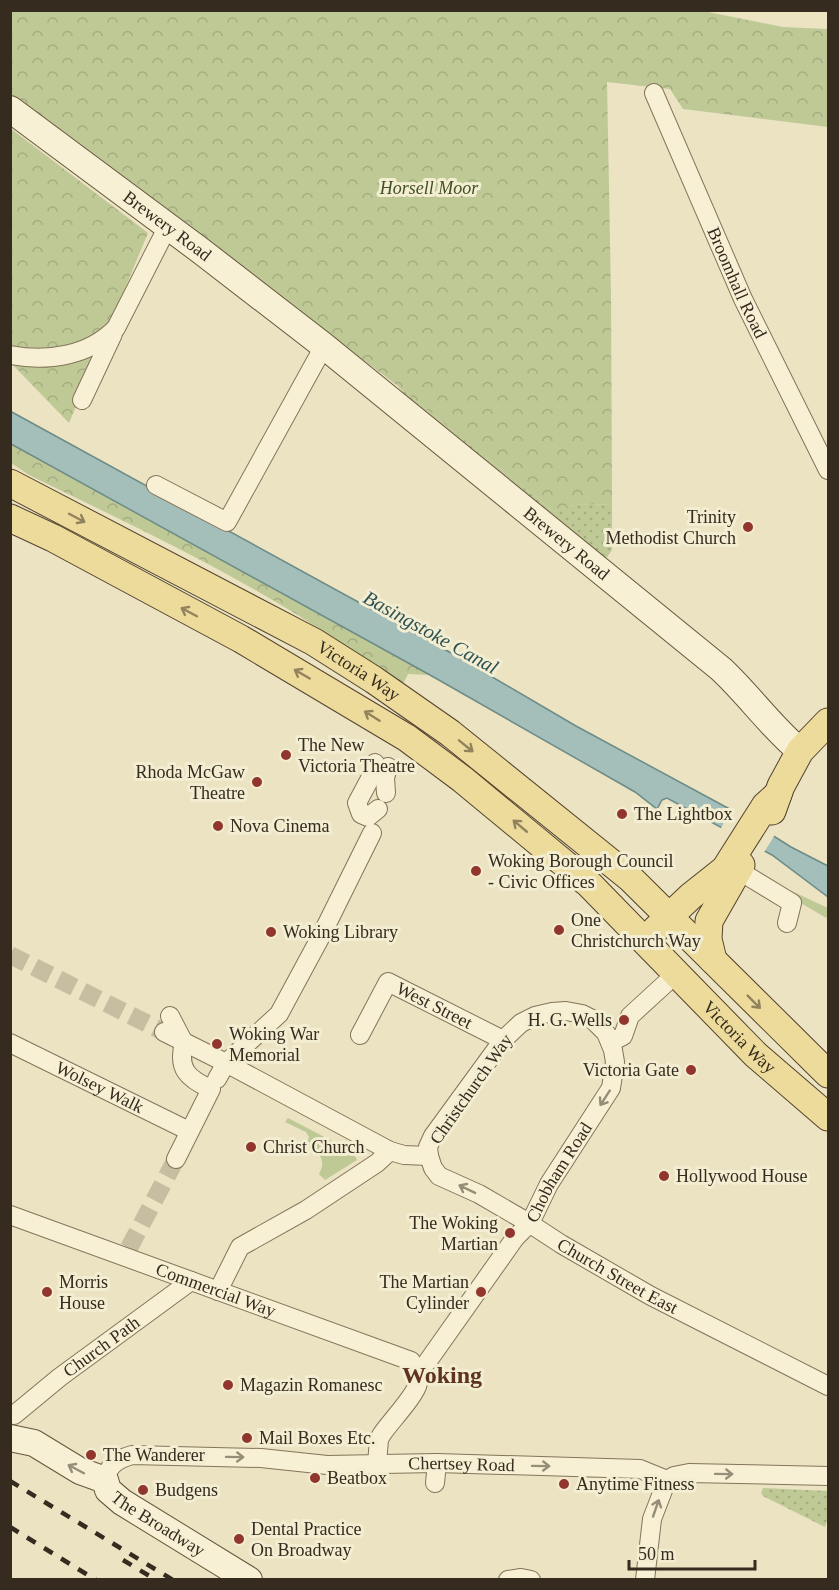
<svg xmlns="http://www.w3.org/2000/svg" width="839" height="1590" font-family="Georgia,serif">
<defs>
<pattern id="grass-dots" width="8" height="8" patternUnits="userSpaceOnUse" patternTransform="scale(1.5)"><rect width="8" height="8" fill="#bec996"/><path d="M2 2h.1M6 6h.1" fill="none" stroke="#a4ad81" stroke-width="1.8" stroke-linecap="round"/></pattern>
<pattern id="forest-crowns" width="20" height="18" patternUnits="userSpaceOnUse" patternTransform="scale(1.5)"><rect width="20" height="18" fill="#bec996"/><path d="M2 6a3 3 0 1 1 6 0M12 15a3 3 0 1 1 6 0" fill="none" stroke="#a4ad81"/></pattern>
</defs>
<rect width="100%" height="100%" fill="#ebe3c2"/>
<!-- grass -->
<g fill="url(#grass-dots)">
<polygon points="398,386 554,512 574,505 612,504 612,550 603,563 415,407"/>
<polygon points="763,1488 828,1491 828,1518 825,1527 763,1496 761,1493"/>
</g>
<!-- forest -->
<g fill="url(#forest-crowns)">
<polygon points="10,11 703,11 783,27 828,29 828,127 683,109 670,89 607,82 611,295 612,504 574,505 554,512 398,386 11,96"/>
<polygon points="10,128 148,233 69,423 11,363"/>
<path d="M10,444l420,231 -22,-1 -5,10c-35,-23 -71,-47 -107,-70 -85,-52 -177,-95 -267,-139l-18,-12z"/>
<polygon points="755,874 828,908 828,919 753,875"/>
</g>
<!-- garden -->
<path fill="#bec996" d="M288,1118l65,34 4,8 -32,20 -6,-6c8,-14 0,-23 -13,-29l3,-8 -3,-5 -21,-10z"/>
<!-- water -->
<polygon fill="#a4beb9" stroke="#6c8b87" stroke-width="1.5" points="10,411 453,654 576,726 737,813 791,847 828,866 828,897 772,855 667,798 662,800 657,809 635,792 430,675 11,444"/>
<!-- pier -->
<polygon fill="#ebe3c2" points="731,809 741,812 776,833 763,854 720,830"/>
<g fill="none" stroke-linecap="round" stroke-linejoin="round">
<!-- street-tunnel -->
<g stroke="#c7bea1" stroke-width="18" stroke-dasharray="18 9" stroke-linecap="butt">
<polyline points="10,955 164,1032"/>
<polyline points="129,1248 176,1159"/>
</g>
<!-- street casing -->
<g stroke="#84745a" stroke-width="20">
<g id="street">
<path id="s1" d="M654,93l89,206 85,171"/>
<path d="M10,355c38,7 79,1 106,-27l52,-102"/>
<polyline points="82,400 113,334"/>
<polyline points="156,485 227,522 324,346"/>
<polyline points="375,763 373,773 357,803 361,814 368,817 378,809"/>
<polyline points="386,793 385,778 388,767"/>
<polyline points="746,875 792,903 787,923"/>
<path d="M170,1016l14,27c-7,26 4,36 27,46l-35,70"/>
<polyline points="164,1032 226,1063 390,1151 404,1155 429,1156"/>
<path id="s2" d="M360,1035l28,-53 115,58"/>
<polyline points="611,1042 623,1036 630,1016 666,983"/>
<path id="s3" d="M10,1043l179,88"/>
<polyline points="217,1079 226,1063 279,1014 320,938 372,833"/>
<path id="s4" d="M10,1215l401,146c5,6 9,13 7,22 -2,12 -28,39 -36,51l-3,5 -2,25"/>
<polyline points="218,1291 240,1247 306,1210 377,1163 390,1151"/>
<path id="s5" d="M428,1361l87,-123 11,-11 8,-12 15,-31 62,-96 4,-26 -2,-12 -7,-17 -14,-14 -10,-5 -16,-3 -14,1 -17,4 -14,7 -18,17 -70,96 -5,11 1,9 4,12 6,8 40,18 50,29 32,21 90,52 177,90"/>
<path id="s6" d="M14,1415l46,-38 131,-96"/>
<path id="s7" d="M105,1480c3,-15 13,-21 27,-25l129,3 66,7 110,-2 203,6 27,11"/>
<polyline points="667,1480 674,1476 689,1473 828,1476"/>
<polyline points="435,1483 437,1463"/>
<polyline points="508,1580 521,1578 531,1580"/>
<polyline points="645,1580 652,1519 667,1480"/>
</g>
</g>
<!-- secondary casing -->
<g stroke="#66563d" stroke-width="28">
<g id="secondary">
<path id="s8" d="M10,109l191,142 123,95 397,323c28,26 50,58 79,82"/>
<path id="s9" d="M10,1438l24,5 46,28 25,9 3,10 14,12 127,78"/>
</g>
</g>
<!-- primary casing -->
<g stroke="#52422e" stroke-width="29">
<g id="primary">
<path id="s10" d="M10,483l304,159 60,38 76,53 180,145 198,196"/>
<path id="s11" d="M10,518l43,20 188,101 166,99 55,41 127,105 167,171 72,62"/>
<polyline points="772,811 781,786 800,751 828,722"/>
<polyline points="656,929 691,896 725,869 765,806 778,794"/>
<polyline points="713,960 708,939 709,921 741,865"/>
</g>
</g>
<!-- street -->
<use href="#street" stroke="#f7f0d4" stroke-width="18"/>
<!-- secondary -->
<use href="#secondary" stroke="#f7f0d4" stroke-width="26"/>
<!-- primary -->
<use href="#primary" stroke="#eddb9b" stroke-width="27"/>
<!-- rail -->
<g stroke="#352b1e" stroke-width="4.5" stroke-dasharray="10 10" stroke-linecap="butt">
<polyline points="10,1481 173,1580"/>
<polyline points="10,1527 96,1580"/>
<polyline points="123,1560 156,1580"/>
</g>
</g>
<!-- one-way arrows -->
<defs><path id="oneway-shaft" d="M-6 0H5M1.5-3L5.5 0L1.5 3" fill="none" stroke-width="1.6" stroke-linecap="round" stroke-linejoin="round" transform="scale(1.5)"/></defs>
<g stroke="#91835c">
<use href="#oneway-shaft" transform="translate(77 518) rotate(28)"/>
<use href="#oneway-shaft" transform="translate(189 612) rotate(-152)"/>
<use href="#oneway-shaft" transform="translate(302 674) rotate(-150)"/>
<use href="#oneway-shaft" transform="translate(372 716) rotate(-148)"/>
<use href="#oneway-shaft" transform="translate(466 746) rotate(39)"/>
<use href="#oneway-shaft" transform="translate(520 826) rotate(-140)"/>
<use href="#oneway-shaft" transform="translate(754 1002) rotate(45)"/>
</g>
<g stroke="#968e79">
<use href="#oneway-shaft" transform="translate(605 1098) rotate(123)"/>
<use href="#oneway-shaft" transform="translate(467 1189) rotate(-154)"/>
<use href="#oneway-shaft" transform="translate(235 1457) rotate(1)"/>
<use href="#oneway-shaft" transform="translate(541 1466) rotate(1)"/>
<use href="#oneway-shaft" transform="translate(76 1469) rotate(-152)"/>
<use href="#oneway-shaft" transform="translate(724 1474) rotate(1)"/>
<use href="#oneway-shaft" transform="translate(656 1508) rotate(-71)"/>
</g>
<!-- markers -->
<g fill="#90362d" stroke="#f3edd1" stroke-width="2">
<circle cx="748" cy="527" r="6"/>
<circle cx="286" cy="755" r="6"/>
<circle cx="257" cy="782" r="6"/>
<circle cx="622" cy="814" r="6"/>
<circle cx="218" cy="826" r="6"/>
<circle cx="476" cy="871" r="6"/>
<circle cx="559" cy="930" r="6"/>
<circle cx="271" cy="932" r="6"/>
<circle cx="624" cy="1020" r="6"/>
<circle cx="217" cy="1044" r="6"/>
<circle cx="691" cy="1070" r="6"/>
<circle cx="251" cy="1147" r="6"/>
<circle cx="664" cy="1176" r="6"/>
<circle cx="510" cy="1233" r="6"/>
<circle cx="47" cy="1292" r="6"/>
<circle cx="481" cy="1292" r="6"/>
<circle cx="228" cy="1385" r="6"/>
<circle cx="247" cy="1438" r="6"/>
<circle cx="91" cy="1455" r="6"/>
<circle cx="315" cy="1478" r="6"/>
<circle cx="564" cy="1484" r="6"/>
<circle cx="143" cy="1490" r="6"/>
<circle cx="239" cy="1539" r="6"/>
</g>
<g text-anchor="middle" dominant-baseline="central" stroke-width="6" stroke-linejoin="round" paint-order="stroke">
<!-- park labels -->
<g font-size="18" font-style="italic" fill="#415025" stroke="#f3edd1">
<text x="429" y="188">Horsell Moor</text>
</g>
<!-- street labels -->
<g font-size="18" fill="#352b1e" stroke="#f3edd1">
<text stroke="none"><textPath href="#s8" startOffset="196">Brewery Road</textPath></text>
<text stroke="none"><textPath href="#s1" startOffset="207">Broomhall Road</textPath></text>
<text stroke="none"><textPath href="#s8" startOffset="706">Brewery Road</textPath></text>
<text stroke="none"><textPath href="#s10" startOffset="396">Victoria Way</textPath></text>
<text stroke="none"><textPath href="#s2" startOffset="112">West Street</textPath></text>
<text stroke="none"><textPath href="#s11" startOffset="902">Victoria Way</textPath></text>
<text stroke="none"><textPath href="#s3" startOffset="100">Wolsey Walk</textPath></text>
<text transform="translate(471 1089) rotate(-55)">Christchurch Way</text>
<text stroke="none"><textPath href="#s5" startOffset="230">Chobham Road</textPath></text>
<text stroke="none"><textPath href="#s5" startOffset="873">Church Street East</textPath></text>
<text stroke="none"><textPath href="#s4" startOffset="219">Commercial Way</textPath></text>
<text stroke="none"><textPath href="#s6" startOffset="111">Church Path</textPath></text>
<text stroke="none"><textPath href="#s7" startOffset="369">Chertsey Road</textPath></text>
<text stroke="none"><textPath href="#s9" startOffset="176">The Broadway</textPath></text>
</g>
<!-- poi labels -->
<g font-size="18" fill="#352b1e" stroke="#f3edd1" text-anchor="start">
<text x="736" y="517" text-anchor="end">Trinity<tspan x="736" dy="21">Methodist Church</tspan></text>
<text x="298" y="745">The New<tspan x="298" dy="21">Victoria Theatre</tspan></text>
<text x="245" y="772" text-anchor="end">Rhoda McGaw<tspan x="245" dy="21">Theatre</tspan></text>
<text x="634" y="814">The Lightbox</text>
<text x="230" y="826">Nova Cinema</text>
<text x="488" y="861">Woking Borough Council<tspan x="488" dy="21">- Civic Offices</tspan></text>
<text x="571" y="920">One<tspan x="571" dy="21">Christchurch Way</tspan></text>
<text x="283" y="932">Woking Library</text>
<text x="612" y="1020" text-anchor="end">H. G. Wells</text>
<text x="229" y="1034">Woking War<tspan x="229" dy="21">Memorial</tspan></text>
<text x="679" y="1070" text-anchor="end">Victoria Gate</text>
<text x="263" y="1147">Christ Church</text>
<text x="676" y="1176">Hollywood House</text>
<text x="498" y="1223" text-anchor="end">The Woking<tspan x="498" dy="21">Martian</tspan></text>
<text x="59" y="1282">Morris<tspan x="59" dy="21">House</tspan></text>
<text x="469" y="1282" text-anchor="end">The Martian<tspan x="469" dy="21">Cylinder</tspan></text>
<text x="240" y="1385">Magazin Romanesc</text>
<text x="259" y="1438">Mail Boxes Etc.</text>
<text x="103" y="1455">The Wanderer</text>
<text x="327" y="1478">Beatbox</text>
<text x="576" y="1484">Anytime Fitness</text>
<text x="155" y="1490">Budgens</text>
<text x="251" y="1529">Dental Practice<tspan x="251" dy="21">On Broadway</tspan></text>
</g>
<!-- water labels -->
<g font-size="20" font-style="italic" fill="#2d5254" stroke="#f3edd1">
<text transform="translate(431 632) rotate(29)">Basingstoke Canal</text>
</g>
<!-- district labels -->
<g font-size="24" font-weight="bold" fill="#5f331f" stroke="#f3edd1">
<text x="442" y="1375">Woking</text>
</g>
</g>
<!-- border -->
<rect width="839" height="1590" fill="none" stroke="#352b1e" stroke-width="24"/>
<!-- scale -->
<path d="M629 1560v9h126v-9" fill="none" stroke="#352b1e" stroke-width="3"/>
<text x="638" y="1560" font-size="18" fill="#352b1e" stroke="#f3edd1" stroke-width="4.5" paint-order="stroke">50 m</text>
</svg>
